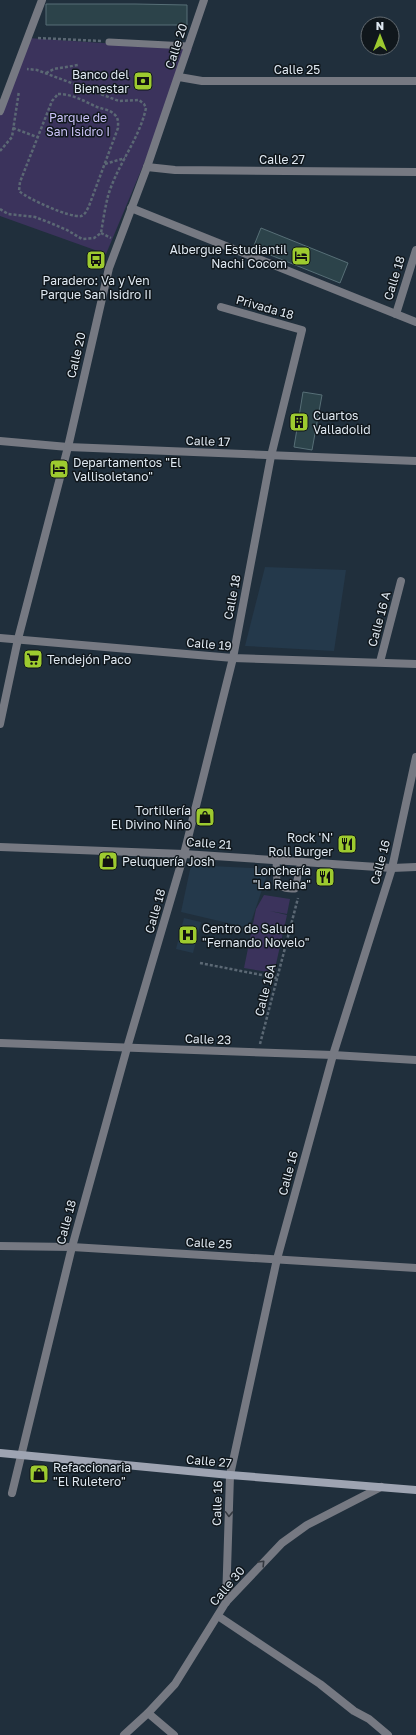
<svg xmlns="http://www.w3.org/2000/svg" width="416" height="1735" font-family="'Golos Text',sans-serif">
<rect width="100%" height="100%" fill="#202f3c"/>
<!-- built -->
<g fill="#24394b">
<polygon points="265,567 346,570 334,651 245,646"/>
<polygon points="191,865 269,869 249,928 181,912"/>
<polygon points="184,918 201,922 193,953 176,949"/>
</g>
<!-- green -->
<g fill="#3b335c">
<polygon points="28,38 192,49 106,254 0,216 0,114"/>
<polygon points="264,895 290,899 287,914 270,911 287,915 274,973 244,968 256,909"/>
</g>
<!-- building -->
<g fill="#2c434a" stroke="#576f77">
<polygon points="135,4 187,5 187,25 46,25 46,4"/>
<polygon points="151,75 152,86 135,87 134,76"/>
<polygon points="261,228 348,263 340,283 253,248"/>
<polygon points="303,392 322,395 312,450 294,447"/>
</g>
<g fill="none" stroke-linecap="round" stroke-linejoin="round">
<!-- path -->
<g stroke="#5b6874" stroke-width="2.5" stroke-dasharray="3 2" stroke-linecap="butt">
<polyline points="38,38 101,41"/>
<polyline points="46,73 54,69 78,65"/>
<path d="M58,94c14,0 26,7 39,13 6,2 13,3 17,7 5,4 4,9 4,14l-29,78c-2,4 -4,9 -8,10 -11,2 -53,-17 -62,-25l1,-9 32,-81z"/>
<polyline points="13,128 37,137"/>
<polyline points="0,151 12,137 19,91"/>
<polyline points="105,164 125,158"/>
<path d="M0,209l8,5 27,3 13,5 19,8 15,9 12,-1 7,-5c2,-12 4,-25 7,-37 9,-31 31,-56 38,-88l-2,-4 -5,-4 -20,1 -82,-31 -10,-1"/>
<polyline points="101,233 111,238"/>
<polyline points="200,963 277,978"/>
<polyline points="260,1044 298,898"/>
</g>
<!-- service -->
<g stroke="#767982" stroke-width="7">
<polyline points="109,42 187,46"/>
<path d="M276,860l1,24c6,5 11,5 18,5l6,-27"/>
</g>
<!-- minor -->
<g stroke="#767982" stroke-width="8">
<polyline points="179,77 202,81 416,81"/>
<polyline points="0,111 42,0"/>
<polyline points="147,167 175,170 416,172"/>
<polyline points="131,208 416,322"/>
<polyline points="396,314 416,250"/>
<polyline points="0,441 68,447 416,461"/>
<polyline points="0,638 233,658 416,664"/>
<polyline points="380,662 401,581"/>
<polyline points="0,724 18,639 68,447 109,268 147,167 204,0"/>
<polyline points="0,847 184,854 392,868 416,867"/>
<polyline points="0,1043 333,1055 416,1060"/>
<polyline points="0,1246 72,1247 416,1268"/>
<polyline points="12,1493 72,1247 127,1048 184,854 233,658 271,456 302,330 221,307"/>
<polyline points="226,1602 230,1475 277,1259 333,1055 392,868 416,757"/>
<polyline points="218,1616 320,1684 354,1711 369,1719 388,1735"/>
<polyline points="148,1713 174,1735"/>
<polyline points="124,1735 148,1713 175,1684 226,1602 282,1543 307,1525 381,1487"/>
</g>
<!-- secondary -->
<polyline stroke="#9ea4b2" stroke-width="8" points="0,1453 230,1475 416,1490"/>
</g>
<!-- one-way arrows -->
<defs><path id="oneway-chevron" d="M-2-3.5L2.5 0L-2 3.5" fill="none" stroke-width="1.6" stroke-linecap="round" stroke-linejoin="round"/></defs>
<g stroke="#343940">
<use href="#oneway-chevron" transform="translate(229 1514) rotate(92)"/>
<use href="#oneway-chevron" transform="translate(262 1563) rotate(-46)"/>
</g>
<!-- icons -->
<defs>
<g id="bank-square" transform="scale(1)"><rect x="-9" y="-9" width="18" height="18" rx="4" fill="#9dca2f" stroke="#10171c"/><path d="M-6-4H6V4H-6ZM0-2.3a2.3 2.3 0 1 0 0 4.6a2.3 2.3 0 1 0 0-4.6Z" fill="#111"/></g>
<g id="hotel-square" transform="scale(1)"><rect x="-9" y="-9" width="18" height="18" rx="4" fill="#9dca2f" stroke="#10171c"/><path d="M-6-4.5h1.5V1H6V5H4.5V3h-9V5H-6ZM-4 0a1.8 1.8 0 1 1 3.6 0ZM.5 0V-2.5h3Q6-2.5 6 0Z" fill="#111"/></g>
<g id="bus-square" transform="scale(1)"><rect x="-9" y="-9" width="18" height="18" rx="4" fill="#9dca2f" stroke="#10171c"/><path d="M-5-6H5V4H4V6H2V4H-2V6H-4V4H-5ZM-3.5-4V0h7V-4ZM-3.5 1.2v1.5H-2V1.2ZM2 1.2v1.5H3.5V1.2Z" fill="#111"/></g>
<g id="building-square" transform="scale(1)"><rect x="-9" y="-9" width="18" height="18" rx="4" fill="#9dca2f" stroke="#10171c"/><path d="M-4-6H4V6H1V3H-1V6H-4ZM-2.5-4.3h1.7v1.8h-1.7ZM.8-4.3h1.7v1.8H.8ZM-2.5-1h1.7V.8h-1.7ZM.8-1h1.7V.8H.8Z" fill="#111"/></g>
<g id="supermarket-square" transform="scale(1)"><rect x="-9" y="-9" width="18" height="18" rx="4" fill="#9dca2f" stroke="#10171c"/><path d="M-6-5.5h2.5l.6 2H6L4.5 2H-2.5L-4.4-4H-6ZM-1.5 3.2a1.3 1.3 0 1 0 .1 0ZM3 3.2a1.3 1.3 0 1 0 .1 0Z" fill="#111"/></g>
<g id="shop-square" transform="scale(1)"><rect x="-9" y="-9" width="18" height="18" rx="4" fill="#9dca2f" stroke="#10171c"/><path d="M-5-2.5h2.3a2.7 3.5 0 0 1 5.4 0H5L5.5 6h-11ZM-1.5-2.5h3a1.5 2.3 0 0 0-3 0Z" fill="#111"/></g>
<g id="restaurant-square" transform="scale(1)"><rect x="-9" y="-9" width="18" height="18" rx="4" fill="#9dca2f" stroke="#10171c"/><path d="M-5-6h1v4h1v-4h1v4h1v-4h1v5L-1.5 .5V6h-2V.5L-5-1ZM5-6V6H3V1.5H1.5Q1.5-4 5-6Z" fill="#111"/></g>
<g id="hospital-square" transform="scale(1)"><rect x="-9" y="-9" width="18" height="18" rx="4" fill="#9dca2f" stroke="#10171c"/><path d="M-5-5h3v3.5h4V-5h3V5h-3V1.5h-4V5h-3Z" fill="#111"/></g>
</defs>
<g fill-rule="evenodd">
<use href="#bank-square" x="143" y="81"/>
<use href="#hotel-square" x="301" y="256"/>
<use href="#bus-square" x="96" y="260"/>
<use href="#building-square" x="299" y="422"/>
<use href="#hotel-square" x="59" y="469"/>
<use href="#supermarket-square" x="33" y="659"/>
<use href="#shop-square" x="205" y="817"/>
<use href="#restaurant-square" x="347" y="844"/>
<use href="#shop-square" x="108" y="861"/>
<use href="#restaurant-square" x="325" y="877"/>
<use href="#hospital-square" x="188" y="935"/>
<use href="#shop-square" x="39" y="1474"/>
</g>
<g text-anchor="middle" dominant-baseline="central" stroke-width="3" stroke-linejoin="round" paint-order="stroke">
<!-- street labels -->
<g font-size="12" fill="#dfe8f1" stroke="#10171c">
<text transform="translate(176 46) rotate(-72)">Calle 20</text>
<text x="297" y="69">Calle 25</text>
<text x="282" y="159">Calle 27</text>
<text transform="translate(394 278) rotate(-73)">Calle 18</text>
<text transform="translate(265 307) rotate(16)">Privada 18</text>
<text transform="translate(76 355) rotate(-77)">Calle 20</text>
<text transform="translate(208 441) rotate(2)">Calle 17</text>
<text transform="translate(232 597) rotate(-79)">Calle 18</text>
<text transform="translate(379 619) rotate(-75)">Calle 16 A</text>
<text transform="translate(209 644) rotate(5)">Calle 19</text>
<text transform="translate(209 843) rotate(4)">Calle 21</text>
<text transform="translate(380 862) rotate(-75)">Calle 16</text>
<text transform="translate(155 911) rotate(-74)">Calle 18</text>
<text transform="translate(265 990) rotate(-76)">Calle 16A</text>
<text transform="translate(208 1039) rotate(2)">Calle 23</text>
<text transform="translate(288 1173) rotate(-75)">Calle 16</text>
<text transform="translate(66 1222) rotate(-75)">Calle 18</text>
<text transform="translate(209 1243) rotate(3)">Calle 25</text>
<text transform="translate(209 1461) rotate(5)">Calle 27</text>
<text transform="translate(217 1503) rotate(-88)">Calle 16</text>
<text transform="translate(227 1586) rotate(-50)">Calle 30</text>
</g>
<!-- poi labels -->
<g font-size="12" fill="#dfe8f1" stroke="#10171c" text-anchor="start">
<text x="129" y="74" text-anchor="end">Banco del<tspan x="129" dy="14">Bienestar</tspan></text>
<text x="287" y="249" text-anchor="end">Albergue Estudiantil<tspan x="287" dy="14">Nachi Cocom</tspan></text>
<text x="96" y="280" text-anchor="middle">Paradero: Va y Ven<tspan x="96" dy="14">Parque San Isidro II</tspan></text>
<text x="313" y="415">Cuartos<tspan x="313" dy="14">Valladolid</tspan></text>
<text x="73" y="462">Departamentos "El<tspan x="73" dy="14">Vallisoletano"</tspan></text>
<text x="47" y="659">Tendejón Paco</text>
<text x="191" y="810" text-anchor="end">Tortillería<tspan x="191" dy="14">El Divino Niño</tspan></text>
<text x="333" y="837" text-anchor="end">Rock 'N'<tspan x="333" dy="14">Roll Burger</tspan></text>
<text x="122" y="861">Peluquería Josh</text>
<text x="311" y="870" text-anchor="end">Lonchería<tspan x="311" dy="14">"La Reina"</tspan></text>
<text x="202" y="928">Centro de Salud<tspan x="202" dy="14">"Fernando Novelo"</tspan></text>
<text x="53" y="1467">Refaccionaria<tspan x="53" dy="14">"El Ruletero"</tspan></text>
</g>
<!-- park labels -->
<g font-size="12" fill="#cbc3f8" stroke="#10171c">
<text x="78" y="117">Parque de<tspan x="78" dy="14">San Isidro I</tspan></text>
</g>
</g>
<!-- north arrow -->
<g transform="translate(380 36)"><circle r="19" fill="#10171c" stroke="#636b71"/>
<path d="M0-3L7 15L0 10L-7 15Z" fill="#9dca2f"/>
<text y="-6" font-size="11" font-weight="bold" text-anchor="middle" fill="#dfe8f1">N</text>
</g>
</svg>
